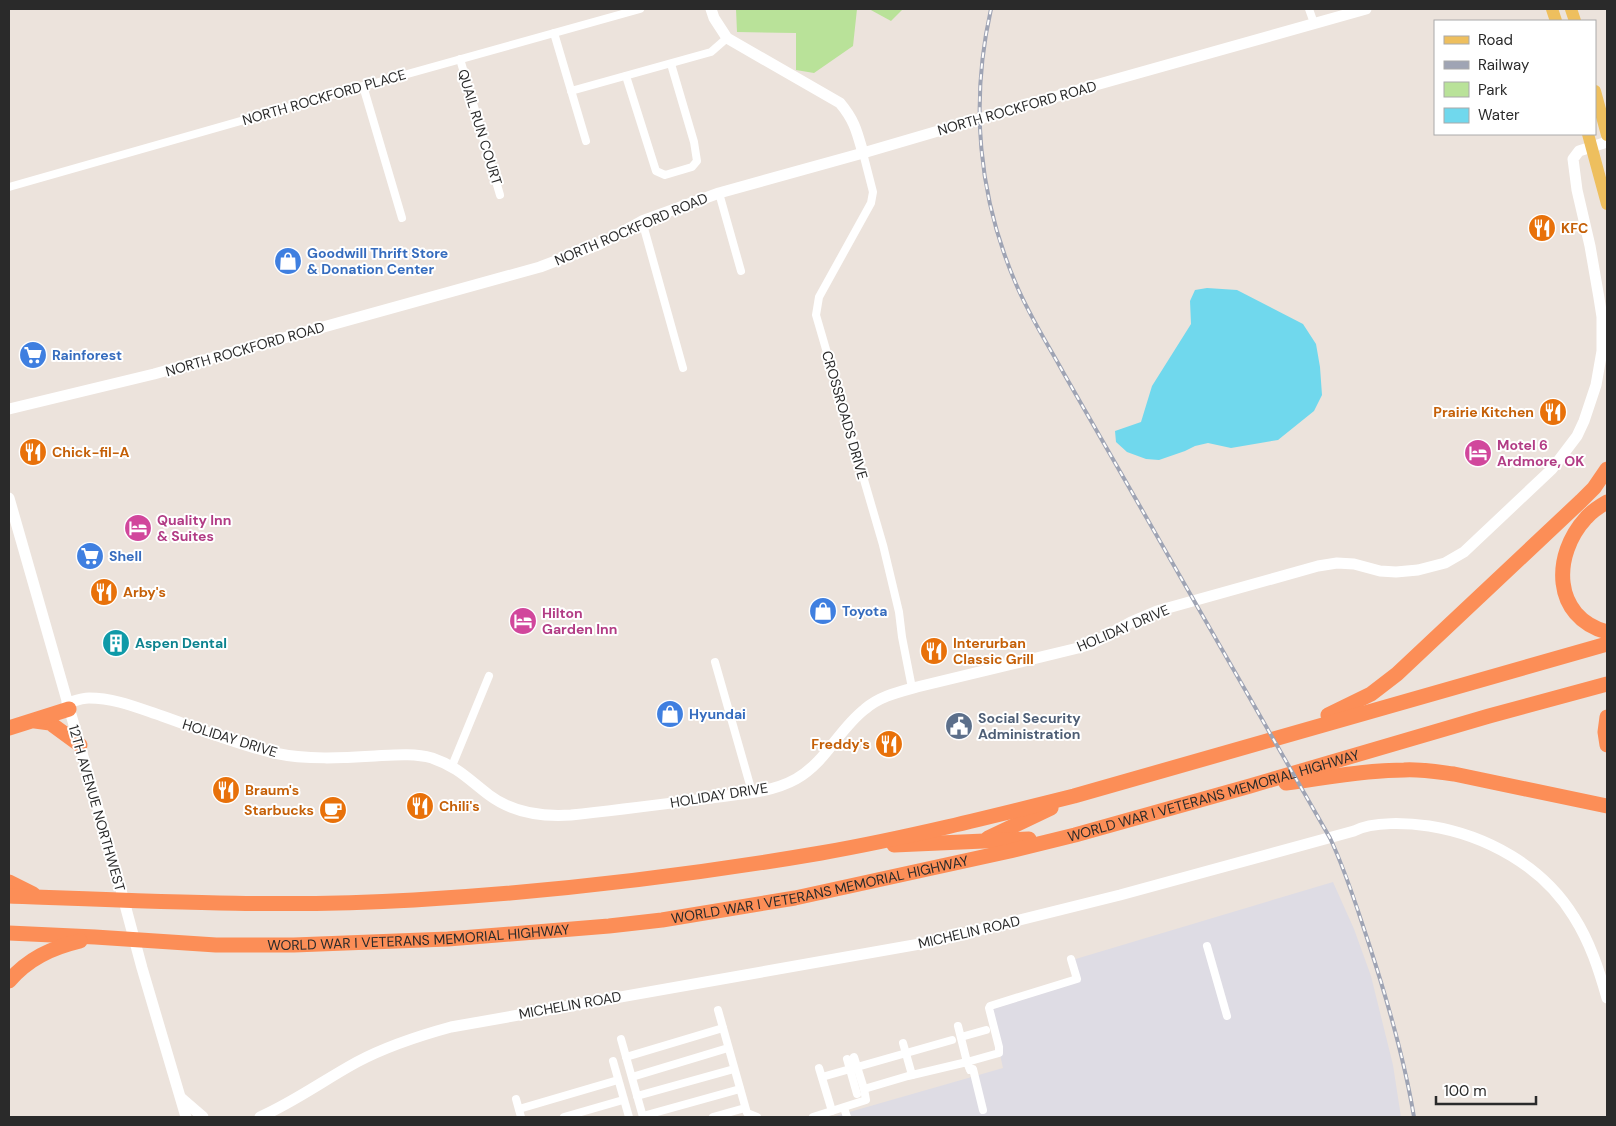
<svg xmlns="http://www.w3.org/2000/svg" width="1616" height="1126" font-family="'DM Sans',sans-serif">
<rect width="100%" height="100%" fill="#ece3dc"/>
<!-- industrial -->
<polygon fill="#dedce4" points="1333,882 1354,929 1371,976 1393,1065 1401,1117 832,1117 1003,1068 990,1010 1077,982 1069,961"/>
<!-- green -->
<g fill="#b9e299">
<polygon points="736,9 857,9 853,46 814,73 796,70 796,33 737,32"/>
<polygon points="869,9 903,9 891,21"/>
</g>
<!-- water -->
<polygon fill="#70d8ed" points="1207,288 1237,290 1303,324 1316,344 1320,367 1322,395 1314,411 1278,440 1231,448 1208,443 1195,446 1185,451 1159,460 1146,459 1127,452 1116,442 1115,431 1141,422 1152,386 1191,324 1190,301 1195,290"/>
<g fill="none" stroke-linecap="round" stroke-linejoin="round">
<!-- street -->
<g stroke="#fff" stroke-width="8">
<polyline points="1309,9 1314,23"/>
<polyline points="554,33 586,141"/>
<polyline points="460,59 500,195"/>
<polyline points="626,76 656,171 665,175 692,167 697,161 694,142 671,64"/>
<polyline points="363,86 402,218"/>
<polyline points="571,91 711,52 727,38"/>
<polyline points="863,153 873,192 871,203 819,297 816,315 883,545 899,612 902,637 912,688"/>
<polyline points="9,187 325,97 640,9"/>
<polyline points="719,193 741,271"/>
<polyline points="642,221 683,368"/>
<polyline points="715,662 752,792"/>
<polyline points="452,766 489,676"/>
<polyline points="1207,946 1227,1016"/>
<polyline points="718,1010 747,1113 757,1117"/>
<polyline points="958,1026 967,1062 999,1053 999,1047 989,1008 990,1006 1077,979 1071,959"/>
<polyline points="961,1037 986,1030"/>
<polyline points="621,1039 643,1117"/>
<polyline points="903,1043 912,1075"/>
<polyline points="626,1057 723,1028"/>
<polyline points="854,1057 864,1089"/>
<polyline points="847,1059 857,1094"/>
<polyline points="613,1061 629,1117"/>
<polyline points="819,1068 832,1111"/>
<polyline points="632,1077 728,1048"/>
<polyline points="822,1077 952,1040"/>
<polyline points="637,1096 734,1069"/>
<polyline points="516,1099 521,1117"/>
<polyline points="844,1108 847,1117"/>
<polyline points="519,1109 618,1080"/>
<polyline points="643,1116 740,1089"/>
<polyline points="564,1117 623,1100"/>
<polyline points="713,1117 745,1108"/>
<polyline points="813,1117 866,1100 864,1089 908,1076 967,1062 970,1070 973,1069 983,1110"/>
</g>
<!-- secondary -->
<g stroke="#fff" stroke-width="11">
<path d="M711,9l3,9 13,20 113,65c15,18 17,29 23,50"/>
<polyline points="9,409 154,374 540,267 600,244 642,221 719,193 863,153 1085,88 1366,9"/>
<polyline points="9,498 117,875 142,968 186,1117"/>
<path d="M67,703c7,-2 15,-5 22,-5 26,0 49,10 73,18 37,13 74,28 112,37 33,7 68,5 101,3 19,-1 39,-3 57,2 26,9 36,21 57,37 24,18 53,22 82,20 47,-5 93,-11 140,-17 28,-4 60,-5 85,-19 31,-18 42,-49 69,-70 15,-13 34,-17 52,-22l161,-39 13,-4 40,-22 26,-11 161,-45 19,-3 17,1 26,7 16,1 22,-2 27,-7 19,-11 88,-83 25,-33 7,-15 12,-36 6,-34v-34l-3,-19 -9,-52 -13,-56 -4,-31 6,-8 28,-9"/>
<polyline points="181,1098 203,1117"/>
<path d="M260,1117c34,-15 64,-37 97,-55 30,-16 61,-26 94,-35l480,-85 189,-47 234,-64c19,-10 54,-8 75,-5 57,9 114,40 145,91 16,25 25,53 33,81"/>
</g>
<!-- primary -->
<g stroke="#eebf5e" stroke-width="12">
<polyline points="1552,9 1556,21"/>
<polyline points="1571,9 1575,21"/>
<polyline points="1595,91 1607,135"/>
<polyline points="1588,134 1607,204"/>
</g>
<!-- highway -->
<g stroke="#fc8e57" stroke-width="15">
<path d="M1607,502c-7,4 -15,9 -21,16 -34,37 -34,99 21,114"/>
<polyline points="1328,715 1371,694 1397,674 1581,501 1594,488 1607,469"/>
<polyline points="1607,717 1605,732 1607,745"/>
<polyline points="35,721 50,723 80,745"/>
<polyline points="9,728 69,709"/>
<path d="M1286,783c39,-5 79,-13 118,-13 17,-1 34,2 50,4l153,32"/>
<polyline points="988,838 1051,808"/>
<polyline points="894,845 1029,839"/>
<polyline points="9,882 33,894"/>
<path d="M9,896c135,5 270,12 405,4 136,-8 272,-24 407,-47 85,-15 169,-36 253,-57l533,-152"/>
<path id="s1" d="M9,933l86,4 121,8h78l154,-6 161,-13 53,-6 133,-22 215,-47 65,-16 175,-49 239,-70 118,-32"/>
<path d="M9,981c19,-22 42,-33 71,-40"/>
</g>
<!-- rail casing -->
<g stroke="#9fa4b4" stroke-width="4">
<path id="rail" d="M991,9c-21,93 -13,187 25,275 13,31 31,59 47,88l267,466c16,34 26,67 38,103 19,58 36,116 46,176"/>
</g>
<!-- rail -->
<use href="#rail" stroke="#fff" stroke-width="2" stroke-dasharray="5.5" stroke-linecap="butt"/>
</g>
<!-- icons -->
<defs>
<g id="restaurant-disc" transform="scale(1.4375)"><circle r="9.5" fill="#e8710a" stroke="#fff"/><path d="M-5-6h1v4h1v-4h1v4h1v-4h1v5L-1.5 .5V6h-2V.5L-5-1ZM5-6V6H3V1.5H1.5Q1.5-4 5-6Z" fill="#fff"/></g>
<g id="shop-disc" transform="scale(1.4375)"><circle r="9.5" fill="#3f7fe0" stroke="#fff"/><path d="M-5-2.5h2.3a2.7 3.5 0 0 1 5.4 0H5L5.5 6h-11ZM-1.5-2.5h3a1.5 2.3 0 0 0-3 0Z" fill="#fff"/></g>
<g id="supermarket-disc" transform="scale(1.4375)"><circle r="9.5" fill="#3f7fe0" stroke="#fff"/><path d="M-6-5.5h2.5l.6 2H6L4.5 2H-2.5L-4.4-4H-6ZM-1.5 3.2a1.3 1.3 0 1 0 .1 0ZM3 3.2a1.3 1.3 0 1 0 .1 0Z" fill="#fff"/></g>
<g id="hotel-disc" transform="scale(1.4375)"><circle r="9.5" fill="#d1479c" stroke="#fff"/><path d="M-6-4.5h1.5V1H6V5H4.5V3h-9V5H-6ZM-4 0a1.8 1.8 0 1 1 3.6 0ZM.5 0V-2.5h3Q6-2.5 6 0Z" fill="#fff"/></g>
<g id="building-disc" transform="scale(1.4375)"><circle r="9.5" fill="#0f9aa8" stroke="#fff"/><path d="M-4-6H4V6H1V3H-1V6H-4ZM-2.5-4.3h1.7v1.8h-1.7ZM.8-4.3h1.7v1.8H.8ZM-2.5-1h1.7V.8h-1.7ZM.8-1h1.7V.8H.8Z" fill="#fff"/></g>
<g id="civic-disc" transform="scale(1.4375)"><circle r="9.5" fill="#5c6f8a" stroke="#fff"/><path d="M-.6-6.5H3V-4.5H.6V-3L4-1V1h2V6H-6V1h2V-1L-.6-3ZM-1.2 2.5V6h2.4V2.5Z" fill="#fff"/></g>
<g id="cafe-disc" transform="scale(1.4375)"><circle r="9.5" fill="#e8710a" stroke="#fff"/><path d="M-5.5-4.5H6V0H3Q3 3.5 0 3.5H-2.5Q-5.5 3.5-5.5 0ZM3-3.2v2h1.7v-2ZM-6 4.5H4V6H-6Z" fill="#fff"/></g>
</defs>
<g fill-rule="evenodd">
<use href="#restaurant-disc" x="1542" y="228"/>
<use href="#shop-disc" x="288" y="261"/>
<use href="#supermarket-disc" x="33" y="355"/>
<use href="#restaurant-disc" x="1553" y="412"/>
<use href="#restaurant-disc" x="33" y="452"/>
<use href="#hotel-disc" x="1478" y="453"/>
<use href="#hotel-disc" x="138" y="528"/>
<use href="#supermarket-disc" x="90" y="556"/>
<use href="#restaurant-disc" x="104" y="592"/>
<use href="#shop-disc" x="823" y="611"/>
<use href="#hotel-disc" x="523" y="621"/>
<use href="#building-disc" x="116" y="643"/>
<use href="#restaurant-disc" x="934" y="651"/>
<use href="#shop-disc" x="670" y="714"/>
<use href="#civic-disc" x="959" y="726"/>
<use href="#restaurant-disc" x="889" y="744"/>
<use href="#restaurant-disc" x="226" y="790"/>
<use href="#restaurant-disc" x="420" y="806"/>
<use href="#cafe-disc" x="333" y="810"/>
</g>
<g text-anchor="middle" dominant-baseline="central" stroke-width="4" stroke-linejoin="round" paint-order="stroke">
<!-- street labels -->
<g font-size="14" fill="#2a2a2a" stroke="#fff">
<text transform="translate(324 97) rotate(-16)">NORTH ROCKFORD PLACE</text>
<text transform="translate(1017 108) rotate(-16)">NORTH ROCKFORD ROAD</text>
<text transform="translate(480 127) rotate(73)">QUAIL RUN COURT</text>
<text transform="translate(631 229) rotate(-23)">NORTH ROCKFORD ROAD</text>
<text transform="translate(245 349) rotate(-16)">NORTH ROCKFORD ROAD</text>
<text transform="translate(845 415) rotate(74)">CROSSROADS DRIVE</text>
<text transform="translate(1123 628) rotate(-23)">HOLIDAY DRIVE</text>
<text transform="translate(230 738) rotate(17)">HOLIDAY DRIVE</text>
<text transform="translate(719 795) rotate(-9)">HOLIDAY DRIVE</text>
<text stroke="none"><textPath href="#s1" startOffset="1220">WORLD WAR I VETERANS MEMORIAL HIGHWAY</textPath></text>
<text transform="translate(97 808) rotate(74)">12TH AVENUE NORTHWEST</text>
<text stroke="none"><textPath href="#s1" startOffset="815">WORLD WAR I VETERANS MEMORIAL HIGHWAY</textPath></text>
<text transform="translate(969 932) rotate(-13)">MICHELIN ROAD</text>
<text stroke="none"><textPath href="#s1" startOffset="410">WORLD WAR I VETERANS MEMORIAL HIGHWAY</textPath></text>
<text transform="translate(570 1005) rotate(-10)">MICHELIN ROAD</text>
</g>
<!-- food labels -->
<g font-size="14" font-weight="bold" fill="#c56008" stroke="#fff" text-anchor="start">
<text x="1561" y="228">KFC</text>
<text x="1534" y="412" text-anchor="end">Prairie Kitchen</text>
<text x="52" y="452">Chick-fil-A</text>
<text x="123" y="592">Arby's</text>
<text x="953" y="643">Interurban<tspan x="953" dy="16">Classic Grill</tspan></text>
<text x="870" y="744" text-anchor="end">Freddy's</text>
<text x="245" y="790">Braum's</text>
<text x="439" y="806">Chili's</text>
<text x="314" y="810" text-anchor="end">Starbucks</text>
</g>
<!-- shop labels -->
<g font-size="14" font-weight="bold" fill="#366cbe" stroke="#fff" text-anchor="start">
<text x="307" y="253">Goodwill Thrift Store<tspan x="307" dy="16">&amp; Donation Center</tspan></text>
<text x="52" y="355">Rainforest</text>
<text x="109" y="556">Shell</text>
<text x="842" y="611">Toyota</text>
<text x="689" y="714">Hyundai</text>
</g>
<!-- hotel labels -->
<g font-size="14" font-weight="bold" fill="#b23c85" stroke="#fff" text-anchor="start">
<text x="1497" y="445">Motel 6<tspan x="1497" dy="16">Ardmore, OK</tspan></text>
<text x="157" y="520">Quality Inn<tspan x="157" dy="16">&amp; Suites</tspan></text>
<text x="542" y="613">Hilton<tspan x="542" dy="16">Garden Inn</tspan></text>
</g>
<!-- culture labels -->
<g font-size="14" font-weight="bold" fill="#0d838f" stroke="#fff" text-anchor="start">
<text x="135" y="643">Aspen Dental</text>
</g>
<!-- service labels -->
<g font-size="14" font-weight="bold" fill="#4e5e75" stroke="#fff" text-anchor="start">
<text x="978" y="718">Social Security<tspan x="978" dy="16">Administration</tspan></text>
</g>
</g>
<!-- border -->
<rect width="1616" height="1126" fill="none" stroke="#2a2a2a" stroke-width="20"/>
<!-- legend -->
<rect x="1434" y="20" width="162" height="115" fill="#ffffff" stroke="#aaaaaa"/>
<rect x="1444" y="36" width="25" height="8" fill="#eebf5e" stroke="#aaaaaa"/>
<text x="1478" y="45" font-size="15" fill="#2a2a2a">Road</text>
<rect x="1444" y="61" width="25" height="8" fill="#9fa4b4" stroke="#aaaaaa"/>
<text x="1478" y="70" font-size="15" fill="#2a2a2a">Railway</text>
<rect x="1444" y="82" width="25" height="15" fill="#b9e299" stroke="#aaaaaa"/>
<text x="1478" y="95" font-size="15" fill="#2a2a2a">Park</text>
<rect x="1444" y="108" width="25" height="15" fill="#70d8ed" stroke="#aaaaaa"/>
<text x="1478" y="120" font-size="15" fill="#2a2a2a">Water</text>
<!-- scale -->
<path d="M1436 1096v8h100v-8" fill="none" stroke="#2a2a2a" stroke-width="2.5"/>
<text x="1444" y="1096" font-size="15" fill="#2a2a2a" stroke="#ffffff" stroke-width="4" paint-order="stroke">100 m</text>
</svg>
